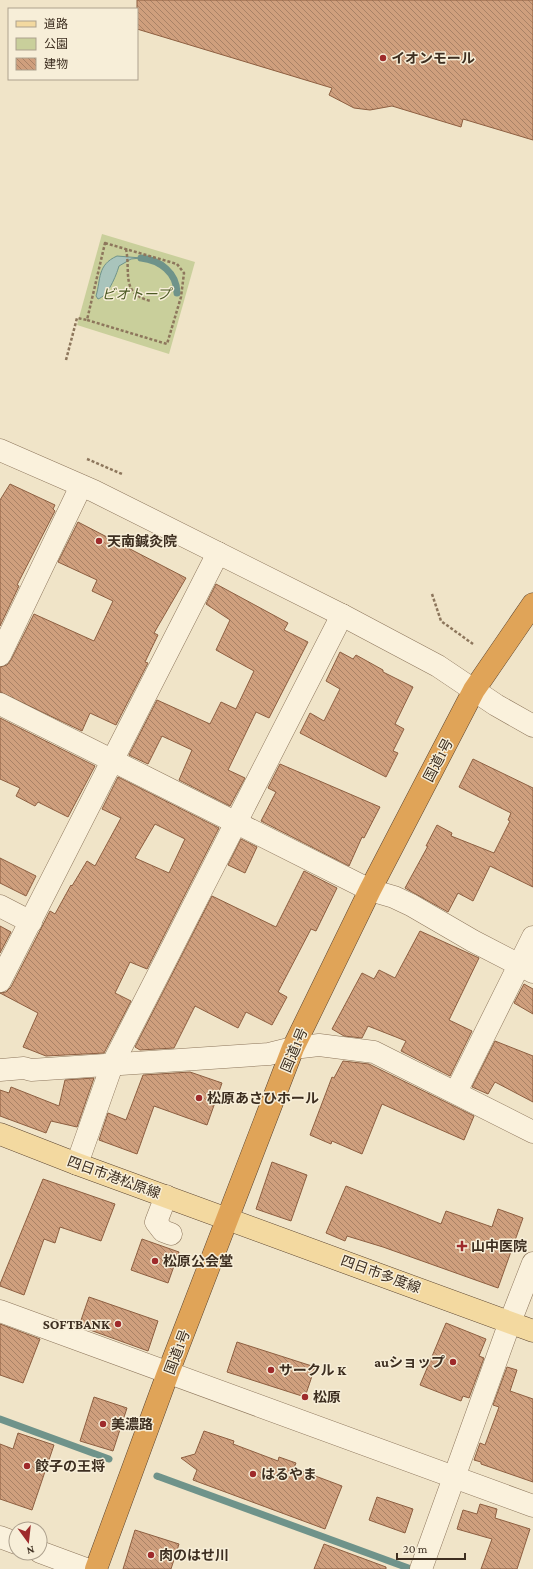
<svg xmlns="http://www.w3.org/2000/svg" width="533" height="1569" font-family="'Crimson Pro','Noto Sans JP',serif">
<defs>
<pattern id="building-back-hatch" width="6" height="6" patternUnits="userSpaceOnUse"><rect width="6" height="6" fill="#cf9f7d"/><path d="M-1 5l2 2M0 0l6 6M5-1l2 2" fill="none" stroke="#a98266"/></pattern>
</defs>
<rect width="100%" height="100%" fill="#f0e4c8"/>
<!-- green -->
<polygon fill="#c9cf9b" points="102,234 195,262 169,354 77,325"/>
<!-- water -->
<path fill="#a9c4bc" stroke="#6f938a" d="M117,256l24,2 -10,1 -12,7c-3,10 -11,30 -21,33l-2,-3c5,-17 1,-31 21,-40z"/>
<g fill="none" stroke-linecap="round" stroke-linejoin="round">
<!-- stream -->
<g stroke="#6f938a" stroke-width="7">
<path d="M141,258c19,2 36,15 36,35"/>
<polyline points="0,1419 109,1459"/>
<polyline points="157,1476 411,1569"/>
</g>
</g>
<!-- building -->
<g fill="url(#building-back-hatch)" stroke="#8d5f41" fill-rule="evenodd">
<polygon points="137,0 533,0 533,140 463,119 461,127 392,106 370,110 354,108 329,95 332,88 137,29"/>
<polygon points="10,484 55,505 53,509 55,511 17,585 19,586 0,626 0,500"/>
<polygon points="78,522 186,578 154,633 158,635 145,662 148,663 116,725 90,713 82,731 0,692 0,667 7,665 11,660 34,614 94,641 113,601 92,591 97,580 58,562"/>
<polygon points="216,584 288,623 284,630 308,642 269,718 256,712 228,770 245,778 230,806 179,780 192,750 162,736 148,764 129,755 157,700 210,724 221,702 236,709 254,671 216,650 230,620 206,604"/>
<polygon points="340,652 353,659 356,655 383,670 383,672 413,687 395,724 404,729 393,751 398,753 386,777 300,733 310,713 324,721 340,689 326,681"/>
<polygon points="0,718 95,766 68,817 38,802 35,806 16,796 20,788 0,779"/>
<polygon points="473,759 533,788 533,887 490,866 473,901 458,893 448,912 405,888 428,846 426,846 437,825 452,833 451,836 494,853 510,821 508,820 511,813 459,787"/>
<polygon points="280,764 380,807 364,838 362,837 349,866 261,821 276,792 268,788"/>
<path d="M118,777l101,51 -72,141 -17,-7 -15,31 16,8 -27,52 -58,3 -23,-9 15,-34 -38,-20 6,-1 5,-5 39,-76 5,3 16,-29 1,1 15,-25 8,5 26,-48 -19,-9zM155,824l30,15 -16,34 -34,-15z"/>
<polygon points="241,839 257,847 245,873 228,865"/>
<polygon points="0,858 36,876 26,896 0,883"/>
<polygon points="304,871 337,888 316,931 311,929 278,992 287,997 272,1025 246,1012 238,1028 195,1006 174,1048 140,1050 135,1047 212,896 276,927"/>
<polygon points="0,926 11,932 0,953"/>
<polygon points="420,931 479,958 449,1020 472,1031 450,1076 401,1051 406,1041 368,1026 362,1038 344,1036 332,1029 362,973 374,979 379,970 395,978"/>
<polygon points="524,984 533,989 533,1014 514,1003"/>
<polygon points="495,1041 533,1056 533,1102 495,1082 488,1094 472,1087"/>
<polygon points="343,1061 369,1064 474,1116 464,1140 382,1104 362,1154 332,1141 331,1144 310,1135 332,1077 334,1078"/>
<polygon points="190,1072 222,1083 207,1125 154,1106 137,1154 99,1140 108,1113 126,1120 143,1075"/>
<polygon points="94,1078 77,1127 51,1121 46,1133 0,1116 0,1090 9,1093 11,1087 59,1106 65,1080"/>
<polygon points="272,1162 307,1175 291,1221 256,1209"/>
<polygon points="43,1179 115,1204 101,1241 60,1227 55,1243 44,1239 24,1295 0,1286 0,1284"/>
<polygon points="346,1186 441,1224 446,1211 492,1227 498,1209 523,1218 498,1288 383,1247 347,1236 345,1241 326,1233"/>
<polygon points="142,1239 179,1252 168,1283 131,1270"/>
<polygon points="89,1297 158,1321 148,1351 79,1326"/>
<polygon points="446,1323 486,1339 479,1356 484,1358 469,1398 463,1396 461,1401 420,1385"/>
<polygon points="0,1324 40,1339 23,1383 0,1375"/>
<polygon points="237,1342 315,1367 305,1397 227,1372"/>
<polygon points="507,1367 517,1370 510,1391 533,1399 533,1482 481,1464 481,1462 474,1460 480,1443 485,1445 499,1407 493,1405"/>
<polygon points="94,1397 127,1408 113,1451 80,1441"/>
<polygon points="204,1431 234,1441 233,1444 278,1461 279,1457 296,1463 294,1468 342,1486 325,1529 193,1480 197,1470 181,1458 195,1454"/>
<polygon points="18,1433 54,1445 32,1510 0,1499 0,1444 13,1449"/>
<polygon points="377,1497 413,1509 405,1533 369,1520"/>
<polygon points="480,1504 497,1509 495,1518 530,1529 517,1569 481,1569 492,1539 457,1529 463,1510 477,1514"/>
<polygon points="135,1530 179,1544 171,1569 123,1569"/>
<polygon points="324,1544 386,1567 386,1569 314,1569"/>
</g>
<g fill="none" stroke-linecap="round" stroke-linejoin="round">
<!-- minor casing -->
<g stroke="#8d765c" stroke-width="23">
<g id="minor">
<polyline points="0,450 94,491 342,615 438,666 496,705 533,726"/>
<polyline points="0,655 81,486"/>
<polyline points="0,704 370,890 394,897 411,905 473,941 533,972"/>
<polyline points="0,906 31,922"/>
<polyline points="0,981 218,553"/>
<polyline points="0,1070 24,1068 31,1070 269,1054 293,1048 319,1045 374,1052 533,1132"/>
<polyline points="456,1092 533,937"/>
<polyline points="77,1164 112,1065 342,615"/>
<polyline points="166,1196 156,1222 163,1231 171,1234"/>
<polyline points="0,1311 533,1506"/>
<polyline points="0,1537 16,1543"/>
<polyline points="40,1552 86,1569"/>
<polyline points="421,1569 510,1322 533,1263"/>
</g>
</g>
<!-- major casing -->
<g stroke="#5b4430" stroke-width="23">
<polyline id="major" points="0,1134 77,1164 533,1331"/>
</g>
<!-- highway casing -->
<g stroke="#5b4430" stroke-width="23">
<polyline id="highway" points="96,1569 168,1373 293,1048 370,890 474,690 533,604"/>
</g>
<!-- path -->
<g stroke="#8d765c" stroke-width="2.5" stroke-dasharray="3 2" stroke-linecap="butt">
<polygon points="105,243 177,264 184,273 181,297 167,344 87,320"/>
<path d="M126,249c5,24 -6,45 25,52"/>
<polyline points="66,360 77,318 87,320"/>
<polyline points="87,459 122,474"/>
<polyline points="432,594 441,621 473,644"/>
</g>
<!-- minor -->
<use href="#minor" stroke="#faf1dc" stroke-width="22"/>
<!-- major -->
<use href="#major" stroke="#f3d9a0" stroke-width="22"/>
<!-- highway -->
<use href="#highway" stroke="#e0a458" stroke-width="22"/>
</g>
<!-- markers -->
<g fill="#9e2a2b" stroke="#f7eed8" stroke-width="1.5">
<circle cx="383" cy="58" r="4"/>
<circle cx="99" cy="541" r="4"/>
<circle cx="199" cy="1098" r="4"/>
<path d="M460 1240h4v4h4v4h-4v4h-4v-4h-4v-4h4z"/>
<circle cx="155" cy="1261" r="4"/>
<circle cx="118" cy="1324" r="4"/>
<circle cx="453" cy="1362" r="4"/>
<circle cx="271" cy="1370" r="4"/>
<circle cx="305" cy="1397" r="4"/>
<circle cx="103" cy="1424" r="4"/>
<circle cx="27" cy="1466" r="4"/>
<circle cx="253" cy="1474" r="4"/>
<circle cx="151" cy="1555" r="4"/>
</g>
<g text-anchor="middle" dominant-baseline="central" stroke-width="3" stroke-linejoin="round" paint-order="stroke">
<!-- poi labels -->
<g font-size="14" font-weight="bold" fill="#3d2e20" stroke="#f7eed8" text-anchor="start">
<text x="391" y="58">イオンモール</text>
<text x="107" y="541">天南鍼灸院</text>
<text x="207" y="1098">松原あさひホール</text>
<text x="471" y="1246">山中医院</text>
<text x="163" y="1261">松原公会堂</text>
<text x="110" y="1324" text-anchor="end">SOFTBANK</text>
<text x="445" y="1362" text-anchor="end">auショップ</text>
<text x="279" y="1370">サークル K</text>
<text x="313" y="1397">松原</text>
<text x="111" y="1424">美濃路</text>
<text x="35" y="1466">餃子の王将</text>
<text x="261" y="1474">はるやま</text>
<text x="159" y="1555">肉のはせ川</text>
</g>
<!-- park labels -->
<g font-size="14" font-style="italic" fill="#4d5a26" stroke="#f7eed8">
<text x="136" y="294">ビオトープ</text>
</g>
<!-- street labels -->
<g font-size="14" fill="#3d2e20" stroke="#f7eed8">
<text transform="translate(438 760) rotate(-62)">国道1号</text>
<text transform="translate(294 1050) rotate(-67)">国道1号</text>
<text transform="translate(114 1177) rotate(20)">四日市港松原線</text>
<text transform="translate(381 1274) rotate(20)">四日市多度線</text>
<text transform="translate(177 1352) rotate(-69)">国道1号</text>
</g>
</g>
<!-- legend -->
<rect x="8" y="8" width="130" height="72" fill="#f7eed8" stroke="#ada18e"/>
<rect x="16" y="21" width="20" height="6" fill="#f3d9a0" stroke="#ada18e"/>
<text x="44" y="28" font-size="12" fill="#3d2e20">道路</text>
<rect x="16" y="38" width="20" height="12" fill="#c9cf9b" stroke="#ada18e"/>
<text x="44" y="48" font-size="12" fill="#3d2e20">公園</text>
<rect x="16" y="58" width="20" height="12" fill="url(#building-back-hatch)" stroke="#ada18e"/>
<text x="44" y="68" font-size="12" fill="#3d2e20">建物</text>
<!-- north arrow -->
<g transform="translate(28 1541) rotate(165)"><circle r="19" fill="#f7eed8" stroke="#ada18e"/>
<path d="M0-3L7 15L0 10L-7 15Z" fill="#9e2a2b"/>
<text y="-6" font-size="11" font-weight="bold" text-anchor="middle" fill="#3d2e20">N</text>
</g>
<!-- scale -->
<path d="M397 1553v6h68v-6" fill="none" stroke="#3d2e20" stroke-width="2"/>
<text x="403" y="1553" font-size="12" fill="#3d2e20" stroke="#f7eed8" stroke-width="3" paint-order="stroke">20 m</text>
</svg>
